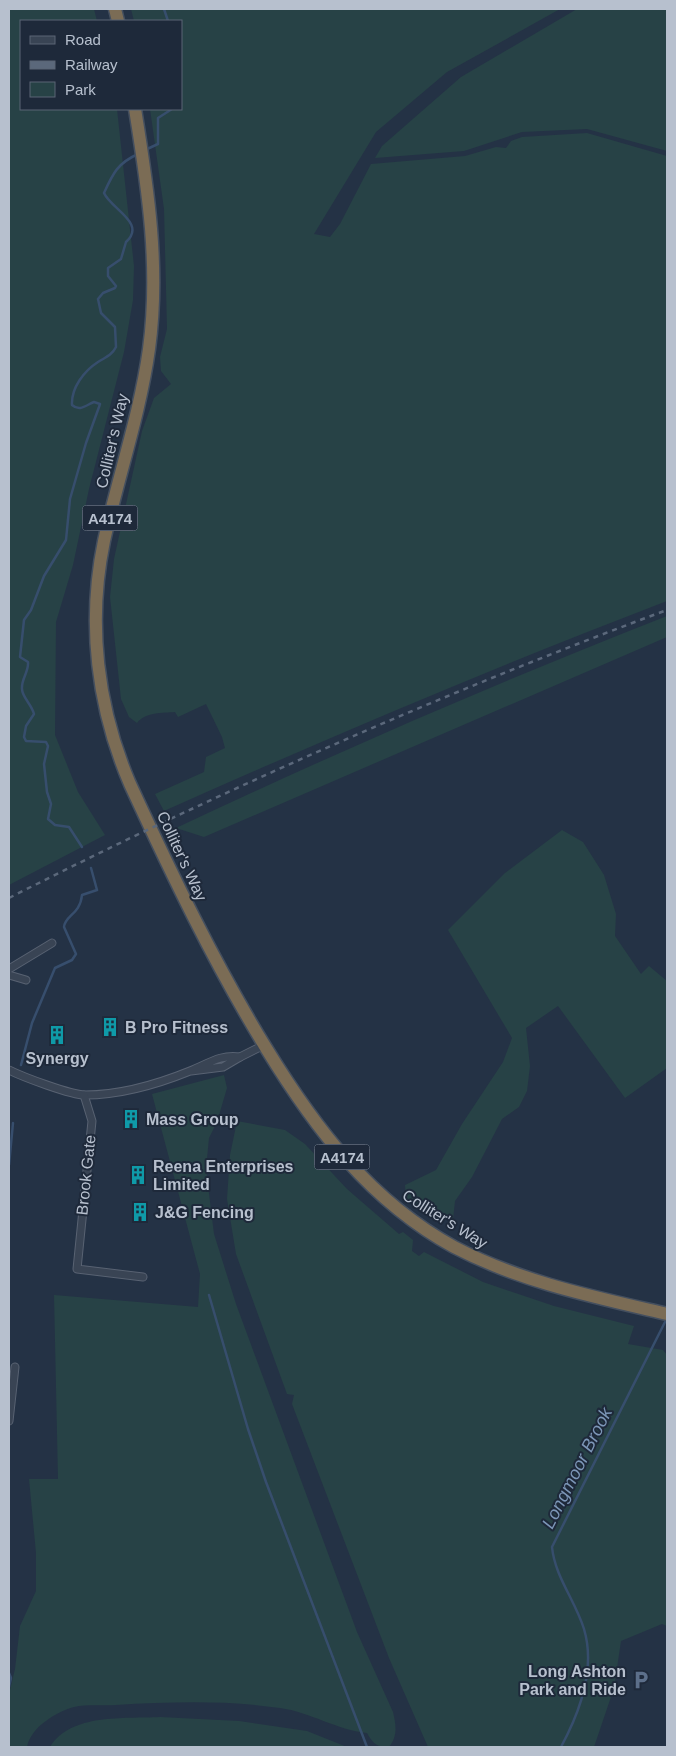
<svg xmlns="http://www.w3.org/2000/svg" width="676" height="1756" font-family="Helvetica,sans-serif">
<rect width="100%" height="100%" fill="#243245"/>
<!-- green -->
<g fill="#274246">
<polygon points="9,9 94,9 97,21 21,21 21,109 117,109 134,266 133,300 124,352 89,489 73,565 56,622 55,735 78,792 105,835 9,885"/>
<path d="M131,9h429l-113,63 -71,60 -62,102 16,3 10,-13 31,-60 94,-8 31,-9 10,1 5,-7 11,-4 65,-4 80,23v445c-170,65 -337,136 -503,210l-9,-17 49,-22 2,-15 19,-9 -3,-11 -16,-33 -28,13 -3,-5c-12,1 -30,0 -38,11l-8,-6 -8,-18 -11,-102 4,-38 28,-128 12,-33 17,-14 -10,-13 -1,-14 7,-28 -3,-120 -14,-100h31v-88h-47z"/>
<polygon points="577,9 667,9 667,151 587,129 522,132 464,151 375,158 382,146 461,77"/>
<path d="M667,616v21l-463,200 -28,-9c161,-76 325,-147 491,-212z"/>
<polygon points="562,830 583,842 604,875 616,914 615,936 641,974 649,966 667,981 667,1068 625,1098 558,1006 526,1028 530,1066 527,1091 519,1107 502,1119 472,1177 455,1201 453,1219 441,1220 406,1201 405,1185 436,1170 462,1124 503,1062 512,1038 448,930 505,873"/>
<path d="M224,1075l3,13 -10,34 -8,16 -3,31 8,65 22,70 121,328 36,80c3,13 5,24 -4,35 -12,0 -16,-3 -22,-14 -30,-3 -57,-21 -87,-25 -54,-8 -110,-6 -164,-3 -13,1 -29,-1 -42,2 -18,5 -43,20 -47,40h-18v-53l6,-25 5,-43 16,-35v-38l-7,-74h29l-4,-184 144,12 2,-33 -48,-180z"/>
<polygon points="237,1121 285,1130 305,1144 347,1189 399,1234 403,1232 413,1240 412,1251 419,1256 424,1252 483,1282 554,1306 634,1326 628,1344 663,1350 667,1355 667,1626 662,1624 621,1641 614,1688 594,1747 428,1747 389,1658 292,1404 294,1395 287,1394 236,1254 227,1199 230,1155"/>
<path d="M160,1717l79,4 68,10 40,16h-297c21,-34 74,-28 110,-30z"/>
</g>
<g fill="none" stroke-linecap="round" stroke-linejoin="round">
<!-- stream -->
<g stroke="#374e6d" stroke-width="2.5">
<polyline points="164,9 168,21"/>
<polyline points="145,150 158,144 158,118 172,109"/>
<path d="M82,847l-13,-20 -14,-2 -7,-6 3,-15 -4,-12 -3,-28 4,-18 -2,-4 -20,-1 -2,-4 2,-11 8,-12c-2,-9 -12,-17 -12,-25 -1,-10 7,-17 6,-27l-8,-5 4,-37 7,-10 13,-34 22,-36 4,-41 16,-56 13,-36 1,-3 -6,-2c-8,3 -14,10 -22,3 -1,-17 12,-34 26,-43 8,-5 14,-7 18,-15l-1,-20 -14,-14 -3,-14 5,-6 12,-5 1,-2 -8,-10v-8l13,-9 5,-17c21,-19 -15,-33 -22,-49 9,-20 14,-30 34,-39"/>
<path d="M21,1065l11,-42 23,-55 17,-8 4,-6 -12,-27c1,-12 16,-12 18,-32l15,-5 -6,-22"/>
<polyline points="9,1165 13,1123"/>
<polyline points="209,1295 248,1429 266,1482 367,1747"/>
<polyline points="9,1673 11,1678 9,1687"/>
<path d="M561,1747c19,-35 35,-78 23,-118 -9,-29 -29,-52 -32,-82l115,-229"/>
</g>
<!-- street casing -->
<g stroke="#586272" stroke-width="9">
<g id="street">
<polyline points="9,969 52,943"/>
<polyline points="9,975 26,980"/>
<polyline points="240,1057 264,1045"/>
<path d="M9,1070c14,7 62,25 76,25 35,0 73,-11 105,-24 18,-7 30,-17 50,-14l-17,10 -32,4"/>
<polyline points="84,1095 92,1121 77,1269 143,1277"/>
<polyline points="9,1421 15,1367"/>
</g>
</g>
<!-- highway casing -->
<g stroke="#444f5f" stroke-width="15">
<g id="highway">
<polyline points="115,9 118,21"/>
<path d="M135,109c13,80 25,159 14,240 -9,65 -31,128 -45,192 -17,82 -7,166 26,243 42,91 84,179 136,264 49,80 104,153 188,199 67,35 140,50 213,67"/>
</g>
</g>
<!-- street -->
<use href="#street" stroke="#394454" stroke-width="7"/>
<!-- highway -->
<use href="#highway" stroke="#7b6c55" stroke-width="12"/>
<!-- rail -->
<path stroke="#5b687b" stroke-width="2.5" stroke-dasharray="5 5" stroke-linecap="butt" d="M9,898c213,-108 434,-205 658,-288"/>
</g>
<!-- icons -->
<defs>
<g id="building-bare" transform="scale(1.5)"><path d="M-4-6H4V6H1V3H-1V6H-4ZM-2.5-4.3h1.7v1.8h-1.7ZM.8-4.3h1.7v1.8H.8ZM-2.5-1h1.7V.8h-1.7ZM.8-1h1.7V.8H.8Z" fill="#0f9aa8" stroke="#1e293a" stroke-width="2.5" paint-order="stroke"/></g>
<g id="parking-bare" transform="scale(1.5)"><path d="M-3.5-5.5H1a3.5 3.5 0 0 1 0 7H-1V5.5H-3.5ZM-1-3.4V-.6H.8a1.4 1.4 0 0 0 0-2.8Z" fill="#5c6f8a" stroke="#1e293a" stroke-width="2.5" paint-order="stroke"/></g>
</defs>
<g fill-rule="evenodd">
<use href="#building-bare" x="110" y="1027"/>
<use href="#building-bare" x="57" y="1035"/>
<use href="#building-bare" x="131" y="1119"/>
<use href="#building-bare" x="138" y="1175"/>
<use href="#building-bare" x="140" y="1212"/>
<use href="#parking-bare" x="641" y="1680"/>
</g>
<g text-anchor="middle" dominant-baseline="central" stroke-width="4" stroke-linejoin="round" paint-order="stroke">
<!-- shield labels -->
<g fill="#1e293a" stroke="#8993a2" stroke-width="1">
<rect x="82.5" y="505.5" width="55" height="25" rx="4"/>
<rect x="314.5" y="1144.5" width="55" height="25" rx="4"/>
</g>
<g font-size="15" font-weight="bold" fill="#b7c0ce">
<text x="110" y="518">A4174</text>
<text x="342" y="1157">A4174</text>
</g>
<!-- street labels -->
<g font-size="16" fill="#b7c0ce" stroke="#1e293a">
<text transform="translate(112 441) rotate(-77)">Colliter's Way</text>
<text transform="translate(182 856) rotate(65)">Colliter's Way</text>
<text transform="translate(86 1175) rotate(-84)">Brook Gate</text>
<text transform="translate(445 1219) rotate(32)">Colliter's Way</text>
</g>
<!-- poi labels -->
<g font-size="16" font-weight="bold" fill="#b7c0ce" stroke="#1e293a" text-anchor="start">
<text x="125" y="1027">B Pro Fitness</text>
<text x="57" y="1058" text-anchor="middle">Synergy</text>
<text x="146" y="1119">Mass Group</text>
<text x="153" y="1166">Reena Enterprises<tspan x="153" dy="18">Limited</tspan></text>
<text x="155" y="1212">J&amp;G Fencing</text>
<text x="626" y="1671" text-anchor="end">Long Ashton<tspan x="626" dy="18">Park and Ride</tspan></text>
</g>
<!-- water labels -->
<g font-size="18" font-style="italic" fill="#7c96b7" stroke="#1e293a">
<text transform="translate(577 1468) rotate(-63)">Longmoor Brook</text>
</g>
</g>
<!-- border -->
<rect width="676" height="1756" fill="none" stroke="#b7c0ce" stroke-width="20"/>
<!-- legend -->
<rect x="20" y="20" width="162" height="90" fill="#1e293a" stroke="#5b6575"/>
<rect x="30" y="36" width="25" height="8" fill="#394454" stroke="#5b6575"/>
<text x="65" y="45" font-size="15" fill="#b7c0ce">Road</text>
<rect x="30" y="61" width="25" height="8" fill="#5b687b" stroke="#5b6575"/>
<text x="65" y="70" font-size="15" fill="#b7c0ce">Railway</text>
<rect x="30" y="82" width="25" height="15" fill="#274246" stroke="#5b6575"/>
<text x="65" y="95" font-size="15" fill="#b7c0ce">Park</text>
</svg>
